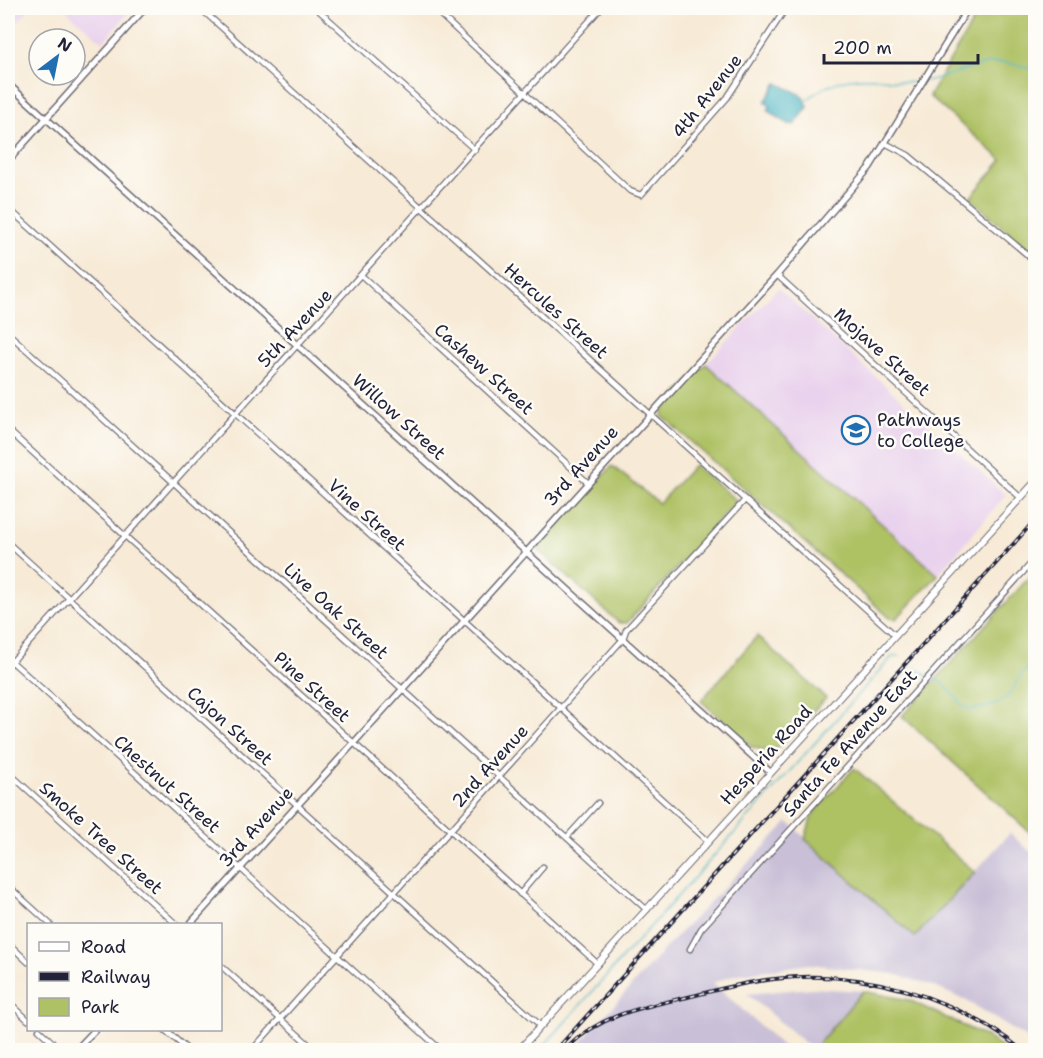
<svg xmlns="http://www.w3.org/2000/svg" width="1043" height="1058" font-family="'Shantell Sans',sans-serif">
<rect width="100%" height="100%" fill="#fdfcf7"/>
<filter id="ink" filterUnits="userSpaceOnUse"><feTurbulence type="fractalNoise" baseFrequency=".0167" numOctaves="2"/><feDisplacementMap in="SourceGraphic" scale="12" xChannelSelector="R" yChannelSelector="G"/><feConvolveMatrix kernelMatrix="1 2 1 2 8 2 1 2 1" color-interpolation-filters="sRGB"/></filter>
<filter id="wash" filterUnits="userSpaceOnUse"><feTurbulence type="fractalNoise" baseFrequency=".008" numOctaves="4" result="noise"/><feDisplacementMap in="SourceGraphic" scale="24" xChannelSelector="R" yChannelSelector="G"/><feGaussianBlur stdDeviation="1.35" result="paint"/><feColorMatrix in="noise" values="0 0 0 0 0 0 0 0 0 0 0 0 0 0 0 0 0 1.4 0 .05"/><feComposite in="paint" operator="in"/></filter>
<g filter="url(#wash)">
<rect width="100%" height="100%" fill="#f7ead6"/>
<!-- built -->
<g fill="#e9d2ed">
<polygon points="8,8 30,8 8,33"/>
<polygon points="63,8 133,8 103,42"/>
<polygon points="778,288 1006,495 938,575 706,364"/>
</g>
<!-- industrial -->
<g fill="#c9bfd7">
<polygon points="788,822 915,937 1010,833 1035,856 1036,1031 1028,1039 965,1000 930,985 894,974 809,964 733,975 713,983 787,1050 574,1050 670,943"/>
<polygon points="811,988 863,991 813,1050 747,994"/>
</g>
<!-- green -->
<g fill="#aec164" stroke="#687250" stroke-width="1.5">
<polygon points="981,8 1035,8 1035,256 970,198 1002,160 929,96"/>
<polygon points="706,364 938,575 896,619 890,618 662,416 663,408"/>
<polygon points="694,465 737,501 627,623 619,623 539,551 539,544 612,466 659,503"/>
<polygon points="1035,571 1035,837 902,716"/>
<polygon points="757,636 826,698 781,745 770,752 752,747 701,701"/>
<polygon points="854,768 975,872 915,937 805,839 812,815"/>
<polygon points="863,991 909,1000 987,1037 1005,1050 813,1050"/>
</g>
<!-- water -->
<path fill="#46b3c2" stroke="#346a7e" stroke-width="1.5" d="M777,83c11,6 27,9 31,24l-13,17 -5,1 -22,-14 2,-5 -5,-4z"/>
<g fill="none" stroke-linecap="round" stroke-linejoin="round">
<!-- stream -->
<g stroke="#46b3c2" stroke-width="1.5">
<path d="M926,81c42,-8 63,-30 110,-10"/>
<path d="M806,101c23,-21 48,-26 78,-22 13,2 24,5 37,3"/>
<polyline points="915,669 944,684 964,707 971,710 995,705 1009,696 1022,673 1036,663"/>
<polyline points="540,1050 892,657 899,656"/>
</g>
</g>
</g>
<g filter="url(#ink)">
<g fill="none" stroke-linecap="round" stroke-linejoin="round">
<!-- minor casing -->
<g stroke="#6d6871" stroke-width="7">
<g id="minor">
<polyline points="200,8 895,635"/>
<polyline points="316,8 475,150"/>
<polyline points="433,8 630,191 641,195 727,98 786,8"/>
<polyline points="885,143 908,155 1036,262"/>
<polyline points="8,208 708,841"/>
<polyline points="777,275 1021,498"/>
<polyline points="362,276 587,482"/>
<polyline points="8,333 647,910"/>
<polyline points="8,430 598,964"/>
<polyline points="8,543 541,1026"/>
<polyline points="8,658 441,1050"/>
<polyline points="8,666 601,8"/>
<polyline points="8,772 176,924"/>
<polyline points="568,836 598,803"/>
<polyline points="8,886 50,924"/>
<polyline points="520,894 543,867"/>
<polyline points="8,943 28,962"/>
<polyline points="690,949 701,929 1036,558"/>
<polyline points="220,965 315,1050"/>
<polyline points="8,1001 28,1020"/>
<polyline points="39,1030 61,1050"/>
<polyline points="165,1030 188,1050"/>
<polyline points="252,1050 623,639 626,630 745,500"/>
<polyline points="1030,1050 1036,1045"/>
</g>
</g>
<!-- tertiary casing -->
<g stroke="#6d6871" stroke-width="8">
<g id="tertiary">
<polyline points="8,84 770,772"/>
<polyline points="8,161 145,8"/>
<polyline points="190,924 777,275 870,167 968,8"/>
<polyline points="76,1050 95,1030"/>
</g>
</g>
<!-- secondary casing -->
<g stroke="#6d6871" stroke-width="8">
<polyline id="secondary" points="519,1050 1036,481"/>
</g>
<!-- minor -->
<use href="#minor" stroke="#fff" stroke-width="4.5"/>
<!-- tertiary -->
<use href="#tertiary" stroke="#fff" stroke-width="5"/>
<!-- secondary -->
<use href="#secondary" stroke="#fff" stroke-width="6"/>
<!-- rail casing -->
<g stroke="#22223b" stroke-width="4">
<g id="rail">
<path d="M568,1047c33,-33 76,-40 120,-50 29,-7 57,-15 86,-18 88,-10 179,16 248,71"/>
<polyline points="556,1050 1036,519"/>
</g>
</g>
<!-- rail -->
<use href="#rail" stroke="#fdfcf7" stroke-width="1.5" stroke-dasharray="4.5" stroke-linecap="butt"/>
</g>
</g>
<!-- icons -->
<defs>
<g id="school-ring" transform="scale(1.5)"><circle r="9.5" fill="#fdfcf7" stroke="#1f6fb2" stroke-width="1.5"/><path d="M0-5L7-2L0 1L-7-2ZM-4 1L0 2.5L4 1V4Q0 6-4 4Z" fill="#1f6fb2"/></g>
</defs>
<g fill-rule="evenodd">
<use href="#school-ring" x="856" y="430"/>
</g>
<g text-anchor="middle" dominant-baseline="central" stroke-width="5" stroke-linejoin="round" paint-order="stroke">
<!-- street labels -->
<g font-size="18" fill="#22223b" stroke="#fdfcf7">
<text transform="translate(707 96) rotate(-52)">4th Avenue</text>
<text transform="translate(556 311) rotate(42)">Hercules Street</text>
<text transform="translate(295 328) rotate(-47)">5th Avenue</text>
<text transform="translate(882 352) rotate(42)">Mojave Street</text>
<text transform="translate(484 369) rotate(42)">Cashew Street</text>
<text transform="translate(399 417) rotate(42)">Willow Street</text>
<text transform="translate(581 466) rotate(-48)">3rd Avenue</text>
<text transform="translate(367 515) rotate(42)">Vine Street</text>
<text transform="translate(336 611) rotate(42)">Live Oak Street</text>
<text transform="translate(312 687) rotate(42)">Pine Street</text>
<text transform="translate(230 726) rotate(42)">Cajon Street</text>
<text transform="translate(850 743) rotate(-48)">Santa Fe Avenue East</text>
<text transform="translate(766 755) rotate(-48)">Hesperia Road</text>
<text transform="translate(490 766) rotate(-48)">2nd Avenue</text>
<text transform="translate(167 784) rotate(42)">Chestnut Street</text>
<text transform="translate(256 827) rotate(-48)">3rd Avenue</text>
<text transform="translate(101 838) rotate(42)">Smoke Tree Street</text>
</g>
<!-- poi labels -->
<g font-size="18" fill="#22223b" stroke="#fdfcf7" text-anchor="start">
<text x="877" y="420">Pathways<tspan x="877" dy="21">to College</tspan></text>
</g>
</g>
<!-- margin -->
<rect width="1043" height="1058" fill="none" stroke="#fdfcf7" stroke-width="30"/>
<!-- legend -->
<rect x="27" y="923" width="195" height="108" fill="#fdfcf7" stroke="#a5a5ac" stroke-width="1.5"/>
<rect x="39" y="942" width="30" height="9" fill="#ffffff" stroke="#a5a5ac" stroke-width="1.5"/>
<text x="81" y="953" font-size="18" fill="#22223b">Road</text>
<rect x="39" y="972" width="30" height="9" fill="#22223b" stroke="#a5a5ac" stroke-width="1.5"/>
<text x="81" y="983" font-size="18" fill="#22223b">Railway</text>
<rect x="39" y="998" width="30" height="18" fill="#aec164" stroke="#a5a5ac" stroke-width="1.5"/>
<text x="81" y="1013" font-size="18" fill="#22223b">Park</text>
<!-- north arrow -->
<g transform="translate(57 57) rotate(32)"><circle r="28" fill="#fdfcf7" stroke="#a5a5ac" stroke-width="1.5"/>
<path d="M0-4.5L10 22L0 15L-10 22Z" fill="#1f6fb2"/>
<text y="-9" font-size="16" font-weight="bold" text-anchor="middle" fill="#22223b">N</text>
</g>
<!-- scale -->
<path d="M824 54v9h154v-9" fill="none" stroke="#22223b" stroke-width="3"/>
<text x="833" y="54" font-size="18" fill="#22223b" stroke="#fdfcf7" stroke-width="4.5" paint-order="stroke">200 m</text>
</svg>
